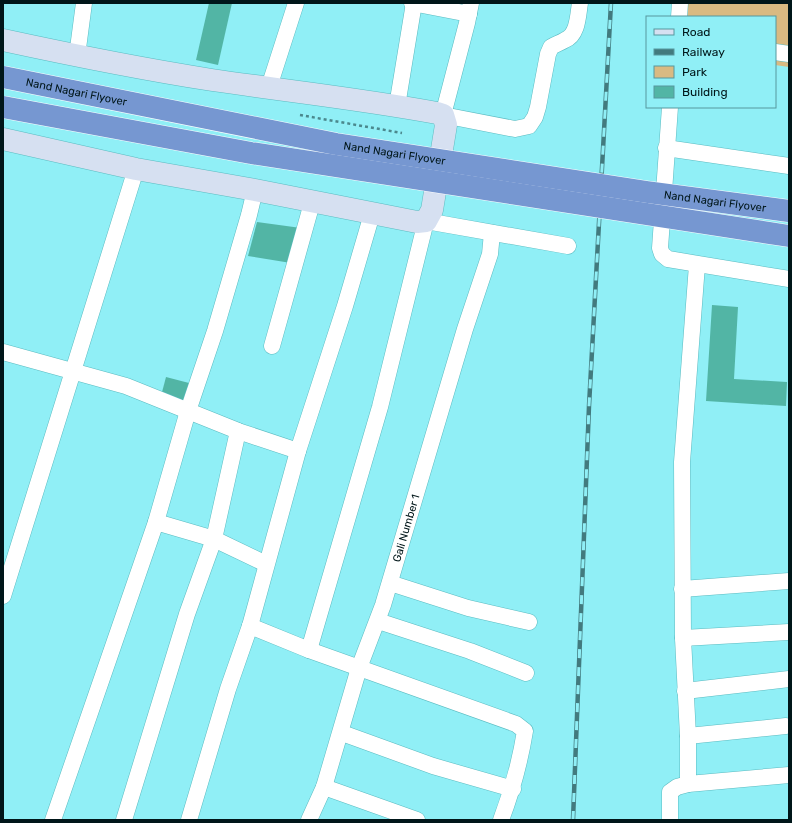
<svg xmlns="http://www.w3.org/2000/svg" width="792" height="823" font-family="Rubik,sans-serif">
<rect width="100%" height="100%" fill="#90eff6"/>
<!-- green -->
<polygon fill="#d9ba82" points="676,3 789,3 789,67 775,65 775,17 675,17"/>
<!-- building -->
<g fill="#52b5a5">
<polygon points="209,3 232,3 218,65 196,60"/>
<polygon points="257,222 301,228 291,263 248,256"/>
<polygon points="712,305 738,307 734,379 787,382 786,406 706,401"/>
<polygon points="166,377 189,383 184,401 161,396"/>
</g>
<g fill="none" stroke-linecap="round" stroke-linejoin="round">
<!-- street casing -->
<g stroke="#5bbbc1" stroke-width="17">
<g id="street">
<polyline points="412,3 469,14"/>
<path d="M471,3l-4,20 -24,92 72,14 14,-3 6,-9 3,-10 10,-53 3,-7c5,-3 9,-4 14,-7 13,-5 13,-25 15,-37"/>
<polyline points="679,17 680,3"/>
<polyline points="775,52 789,54"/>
<polyline points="77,56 84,3"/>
<polyline points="269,87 296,3"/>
<polyline points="397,106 414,3"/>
<polyline points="670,107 660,248 662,254 668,259 789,279"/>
<polyline points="666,148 789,166"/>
<polyline points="697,265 682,462 683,638 688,736 688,784 789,775"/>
<polyline points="272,346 312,203"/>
<polyline points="3,352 126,386 238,431 298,451"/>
<polyline points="156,522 214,539 266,564"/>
<polyline points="390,583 468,608 529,622"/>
<polyline points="682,589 789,581"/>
<polyline points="3,596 136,169"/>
<polyline points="378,621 470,651 526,673"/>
<path d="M250,626l59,24 207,74 9,7c-5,31 -13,60 -24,89"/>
<polyline points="683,638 789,632"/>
<polyline points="309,650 380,407 426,221 568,246"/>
<polyline points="685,691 789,679"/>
<polyline points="342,733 433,766 513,789"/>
<polyline points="688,736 786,726"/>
<polyline points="324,787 417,820"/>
<polyline points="53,820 156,522 188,411 215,331 249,215 255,190"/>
<polyline points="124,820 187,614 214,539 238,431"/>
<polyline points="189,820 228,689 250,626 298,451 345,306 372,214"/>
<path id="s1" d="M309,820l15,-33 35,-119 24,-63 82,-276 25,-75 2,-21"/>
<polyline points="670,820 670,792 677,787 688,784"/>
</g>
</g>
<!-- secondary casing -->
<g stroke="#5bbbc1" stroke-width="23">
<path id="secondary" d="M3,40c69,15 139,29 209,40 75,11 150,19 225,33l6,2 3,10 -14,85 -6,11 -9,1 -162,-32 -119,-21 -133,-30"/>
</g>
<!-- street -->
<use href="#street" stroke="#fff" stroke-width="16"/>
<!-- secondary -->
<use href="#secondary" stroke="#d6e0f1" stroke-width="22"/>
<!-- rail casing -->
<g stroke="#427a7e" stroke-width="4.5">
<polyline id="rail" points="573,820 589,406 611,3"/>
</g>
<!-- rail -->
<use href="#rail" stroke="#90eff6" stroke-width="3" stroke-dasharray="9" stroke-linecap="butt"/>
<!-- highway-bridge casing -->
<g stroke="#fff" stroke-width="23" stroke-linecap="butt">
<g id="highway-bridge">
<path id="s2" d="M3,77l333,67 311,48 142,19"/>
<polyline points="3,107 251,153 789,236"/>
</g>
</g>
<!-- path-bridge -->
<polyline stroke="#4b888d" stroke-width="2.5" stroke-dasharray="3 3" stroke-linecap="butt" points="300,115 402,133"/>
<!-- highway-bridge -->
<use href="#highway-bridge" stroke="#7697d1" stroke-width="22"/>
</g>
<g text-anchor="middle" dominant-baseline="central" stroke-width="4" stroke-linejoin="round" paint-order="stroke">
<!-- street labels -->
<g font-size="11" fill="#001619" stroke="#90eff6">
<text stroke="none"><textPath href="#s2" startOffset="75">Nand Nagari Flyover</textPath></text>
<text stroke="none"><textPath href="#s2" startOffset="399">Nand Nagari Flyover</textPath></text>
<text stroke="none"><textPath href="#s2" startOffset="723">Nand Nagari Flyover</textPath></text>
<text stroke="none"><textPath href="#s1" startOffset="308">Gali Number 1</textPath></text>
</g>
</g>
<!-- border -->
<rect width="792" height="823" fill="none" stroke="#001619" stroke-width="8"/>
<!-- legend -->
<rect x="646" y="16" width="130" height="92" fill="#90eff6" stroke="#56989e"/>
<rect x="654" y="29" width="20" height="6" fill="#d6e0f1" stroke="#56989e"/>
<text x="682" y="36" font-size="12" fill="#001619">Road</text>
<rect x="654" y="49" width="20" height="6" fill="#427a7e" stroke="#56989e"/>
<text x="682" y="56" font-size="12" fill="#001619">Railway</text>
<rect x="654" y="66" width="20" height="12" fill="#d9ba82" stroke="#56989e"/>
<text x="682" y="76" font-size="12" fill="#001619">Park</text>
<rect x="654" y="86" width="20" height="12" fill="#52b5a5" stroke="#56989e"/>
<text x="682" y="96" font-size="12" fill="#001619">Building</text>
</svg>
